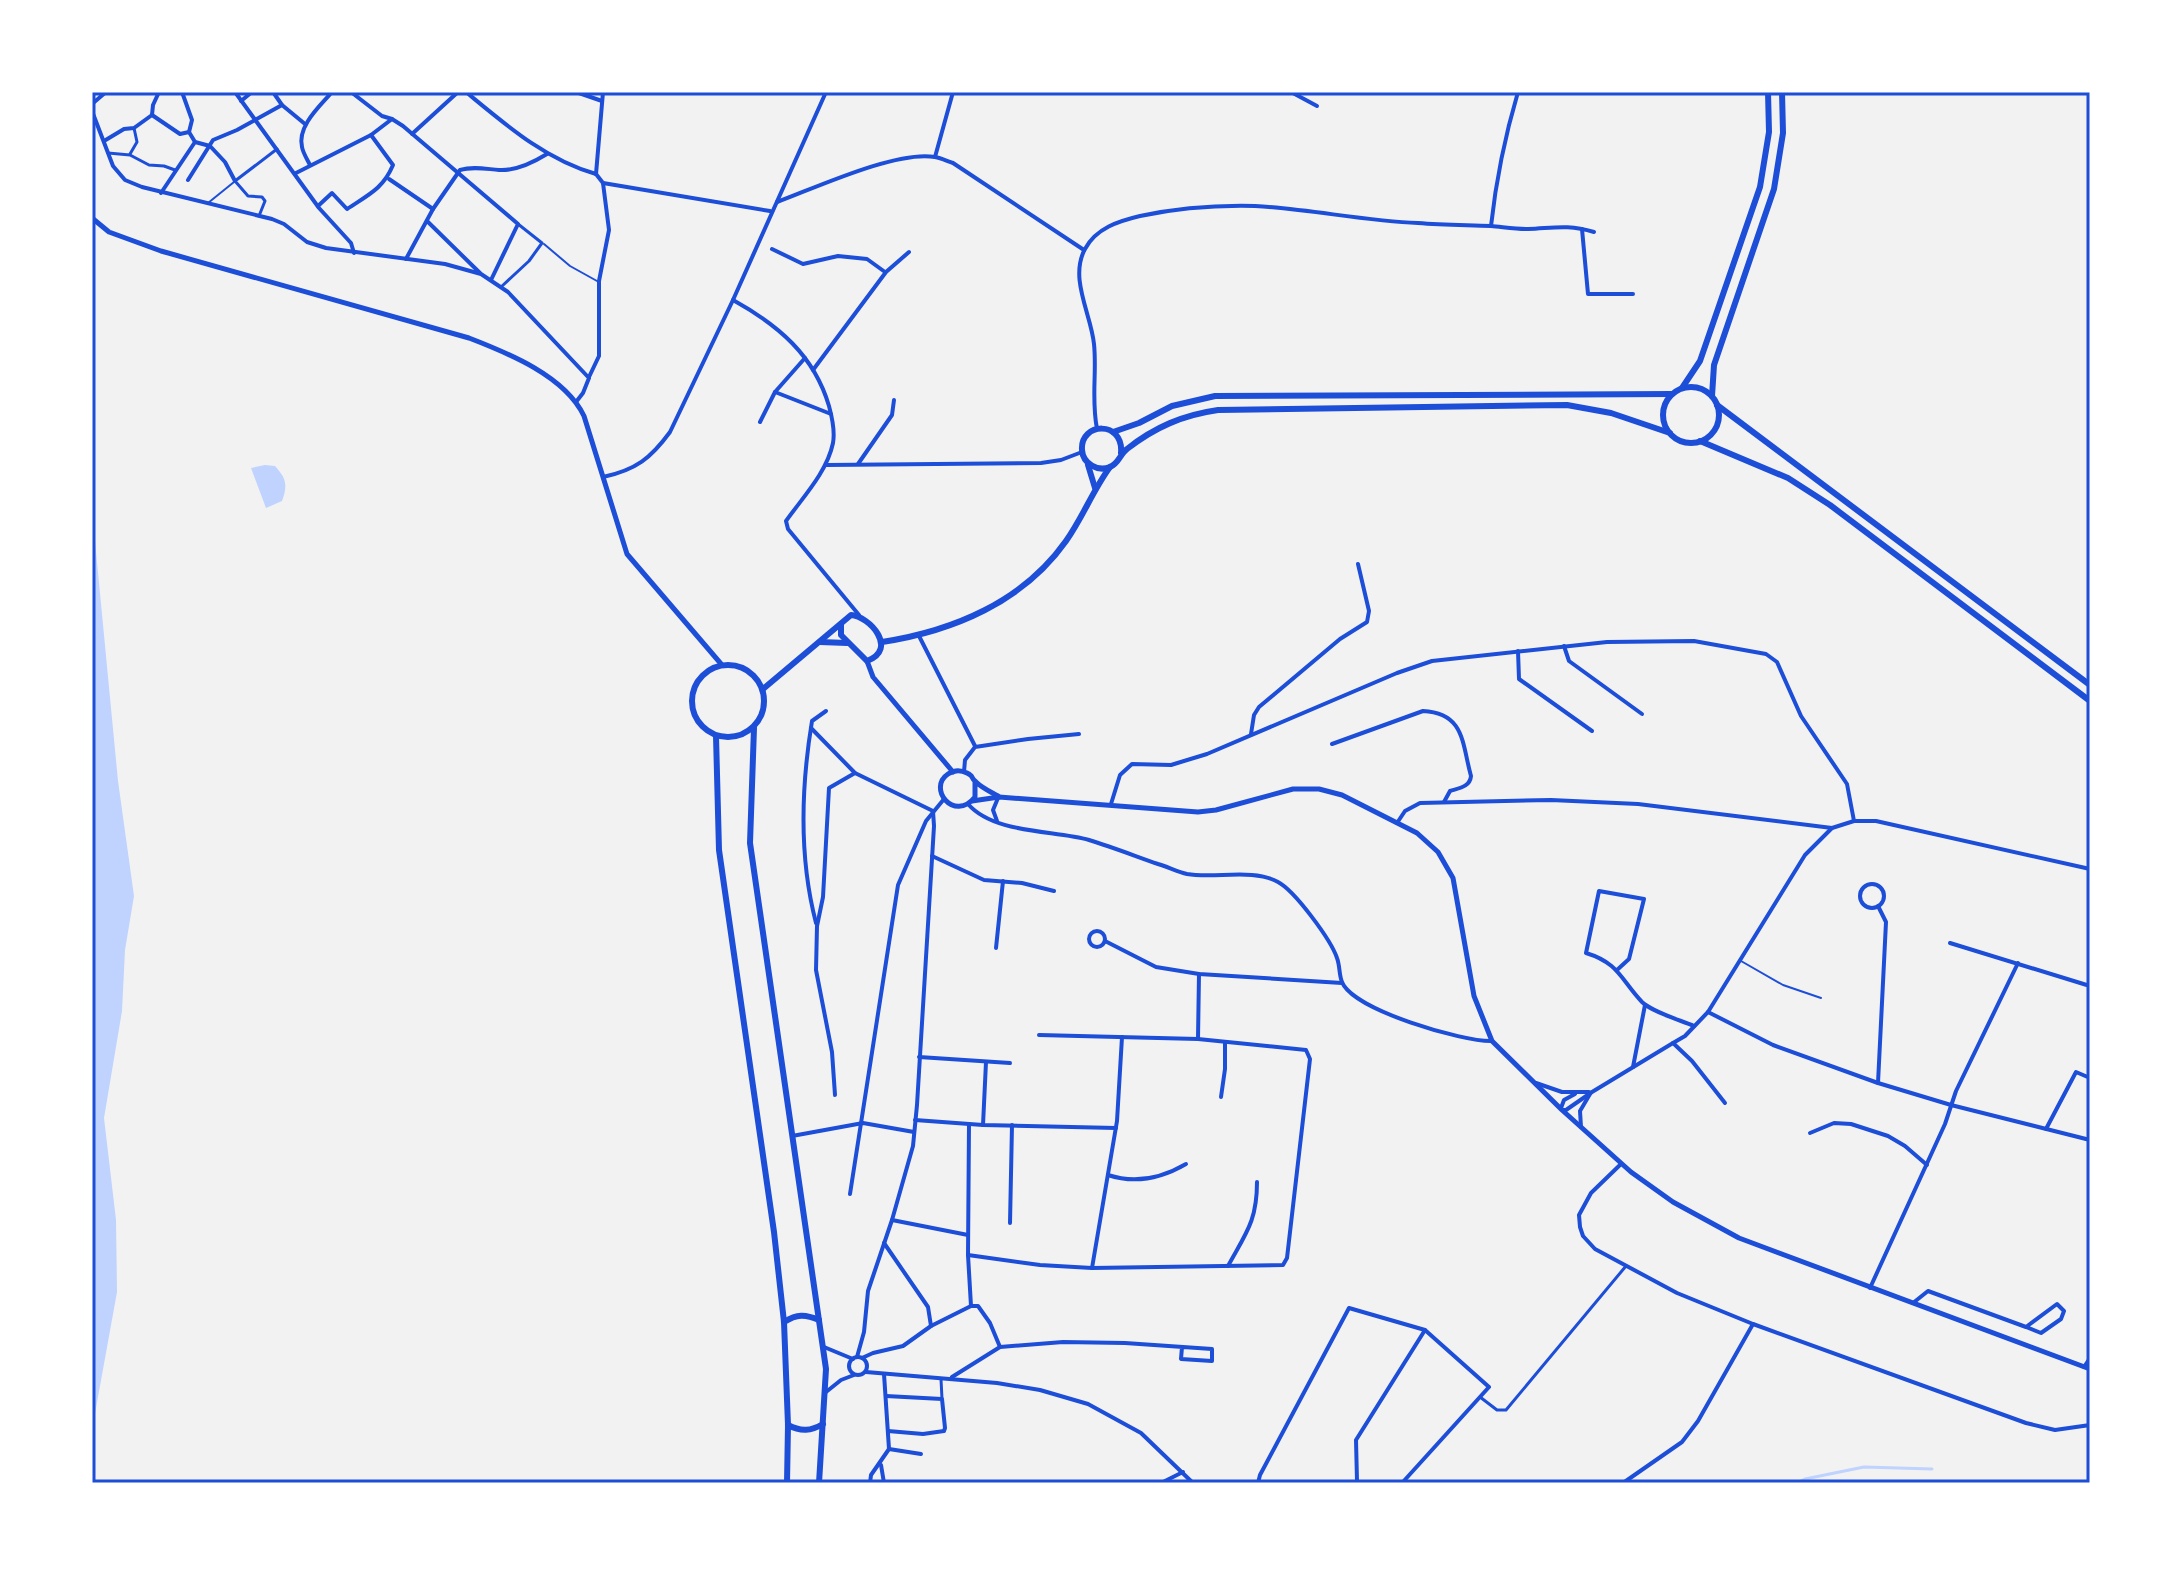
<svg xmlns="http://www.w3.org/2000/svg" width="2182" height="1575" font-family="'Space Grotesk',sans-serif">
<rect width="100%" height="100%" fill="#f2f2f2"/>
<!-- water -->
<g fill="#bfd3fe">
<path d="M265,465l10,1c11,12 13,19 7,35l-16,7 -15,-40z"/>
<polygon points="92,510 118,781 134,896 125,950 122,1011 104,1118 116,1220 117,1292 92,1430"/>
</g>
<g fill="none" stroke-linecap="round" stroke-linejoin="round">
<!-- stream -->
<polyline stroke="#bfd3fe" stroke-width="3" points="1797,1483 1805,1479 1864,1467 1932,1469"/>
<!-- service -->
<g stroke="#1d4ed8" stroke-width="2">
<polyline points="208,203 234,182"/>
<polyline points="544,244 570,266 597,281"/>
<polyline points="1741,961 1783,985 1821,998"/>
</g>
<!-- pedestrian -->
<g stroke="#1d4ed8" stroke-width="3">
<polyline points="108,153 130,155 149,165 164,166 175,170"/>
<polyline points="130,154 137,142 134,128"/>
<polyline points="259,216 265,201 262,197 248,196 235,181 277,149"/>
<polyline points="501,287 529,261 542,243 518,224"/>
<polyline points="941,1379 942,1399"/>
<polyline points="1480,1397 1497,1410 1506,1410 1626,1266"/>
</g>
<!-- minor -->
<g stroke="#1d4ed8" stroke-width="4">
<polyline points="182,92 192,120 189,132 195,142 210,146"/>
<polyline points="235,92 319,208 351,243 354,253"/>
<polyline points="273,92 282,105 305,124"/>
<polyline points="351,92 382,116 392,119 403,126 518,224 491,280"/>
<path d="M466,92c40,33 80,68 130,82"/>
<polyline points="576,92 602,101"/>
<polyline points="1291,92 1317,106"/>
<polyline points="241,101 252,92"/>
<polyline points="92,104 106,92"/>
<polyline points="92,111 113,166 125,180 142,187 272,219 284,224 307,242 326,248 445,264 481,274 508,292 589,378 583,393 576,402"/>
<polyline points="152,115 180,134 189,132"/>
<polyline points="152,115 153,105 159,92"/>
<polyline points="412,134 458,92"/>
<polyline points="104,141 124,129 134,128 152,115"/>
<polyline points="210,146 225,162 235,181"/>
<polyline points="935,157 953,92"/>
<path d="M310,165c-3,-6 -7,-12 -8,-18 -5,-21 18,-41 30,-55"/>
<polyline points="296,173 371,135 392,119"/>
<polyline points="596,174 603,92"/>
<polyline points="389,179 433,209"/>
<polyline points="188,180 213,140 237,130 282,105"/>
<polyline points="603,183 770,211"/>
<polyline points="161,193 195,142"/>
<path d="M777,202c38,-14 120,-52 158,-45 6,1 12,4 18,6l131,87"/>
<path d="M318,206l14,-13 15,16c21,-14 36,-20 46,-44l-22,-30"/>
<polyline points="427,221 480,273"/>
<path d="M1491,226c5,-46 14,-90 27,-134"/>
<polyline points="1582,229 1588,294 1633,294"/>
<polyline points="772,249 803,264 838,256 867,259 885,272"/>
<path d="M406,259l27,-50 27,-39c13,-4 26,-1 39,0 16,1 35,-8 48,-16"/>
<path d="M733,300c45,25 81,55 96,106 3,11 6,26 4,37 -6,29 -30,54 -47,78l2,8 71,86"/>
<polyline points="813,370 886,272 909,252"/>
<polyline points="589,377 599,356 599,281 609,230 603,183 596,174"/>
<polyline points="775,392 831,414"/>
<polyline points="760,422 775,392 805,358"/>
<path d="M1097,429c-6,-30 0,-56 -3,-85 -3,-30 -25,-66 -9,-95 11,-21 34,-28 55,-33 38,-8 76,-11 115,-10 55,3 109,15 163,17 25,2 49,2 73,3 12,1 25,3 37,3 26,-1 39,-5 66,3"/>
<polyline points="858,464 892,415 894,400"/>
<polyline points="826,465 1041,463 1061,460 1082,452"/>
<path d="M603,477c33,-7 48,-19 67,-45l63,-132 93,-208"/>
<polyline points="918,634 975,746"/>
<polyline points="1564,646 1569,661 1642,714"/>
<polyline points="1518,651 1519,679 1592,731"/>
<polyline points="811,728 855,773 933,811"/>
<polyline points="1251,734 1254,715 1259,707 1340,639 1367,622 1369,611 1358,564"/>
<path d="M1332,744l91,-33c42,2 39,33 48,65 -1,11 -12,12 -21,15l-6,11"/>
<polyline points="964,772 965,760 975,747 1028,739 1079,734"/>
<path d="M968,804c26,30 86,26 121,36 23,7 46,16 69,24 10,3 20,8 29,10 27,5 66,-6 91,8 17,9 53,58 59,76 3,8 2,17 5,24 11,28 121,60 150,59"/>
<polyline points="1111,804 1120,775 1132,764 1171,765 1207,754 1397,673 1432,661 1607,642 1694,641 1766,654 1777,662 1801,716 1847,784 1854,821"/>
<polyline points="997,821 993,810 998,798"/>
<polyline points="1397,823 1405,811 1420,803 1551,800 1638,804 1832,828"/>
<polyline points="932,856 984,880 1022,883 1054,891"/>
<circle cx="1872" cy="896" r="12"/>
<polyline points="1878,906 1886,922 1878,1083"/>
<path d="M816,923c-17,-65 -15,-135 -4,-202l14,-10"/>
<circle cx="1097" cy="939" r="8"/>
<polyline points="1105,941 1156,967 1199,974 1342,983"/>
<polyline points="1950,943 2090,986"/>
<polyline points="996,948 1003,881"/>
<path d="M1617,970l12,-11 15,-60 -45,-8 -13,62c33,10 35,27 56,49 10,10 38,18 52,24"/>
<polyline points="1708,1012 1773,1045 1878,1083 1951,1105 2090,1140"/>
<polyline points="1198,1039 1199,974"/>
<polyline points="1673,1043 1692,1061 1725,1103"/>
<polyline points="919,1057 1010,1063"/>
<polyline points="1633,1067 1645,1005"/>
<polyline points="1536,1083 1562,1092 1589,1092"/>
<polyline points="835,1095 832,1052 816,970 817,926 823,897 829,788 855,773"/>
<polyline points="1221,1097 1225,1069 1225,1042"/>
<polyline points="1561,1108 1564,1100 1575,1094"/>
<polyline points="1563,1110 1566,1110 1592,1092 1673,1043 1685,1036 1708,1012 1805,855 1832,828 1854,821 1876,821 2090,869"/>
<polyline points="915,1120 983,1125 1116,1128"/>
<polyline points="969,1124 968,1255 971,1306"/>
<polyline points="983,1125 986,1062"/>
<polyline points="1581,1127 1580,1111 1590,1094"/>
<polyline points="2046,1129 2076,1072 2090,1078"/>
<polyline points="1810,1133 1834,1123 1851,1124 1888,1136 1905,1146 1927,1165"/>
<polyline points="792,1136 863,1123 914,1132"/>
<polyline points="1621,1164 1591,1193 1579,1215 1580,1227 1583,1236 1595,1249 1677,1293 1753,1324 2026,1423 2055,1430 2090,1425"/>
<path d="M1108,1175c27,9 54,3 78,-11"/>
<polyline points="850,1194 898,885 926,821 944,799"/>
<polyline points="892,1220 968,1235"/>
<polyline points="1010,1223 1012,1125"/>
<polyline points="884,1243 928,1307 931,1326"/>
<polyline points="968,1255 1040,1265 1092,1268 1283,1265 1287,1258 1310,1059 1306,1050 1198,1039 1039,1035"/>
<path d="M1228,1266c18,-33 29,-45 29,-84"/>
<polyline points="1092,1268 1117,1121 1122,1037"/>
<polyline points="1870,1288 1945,1124 1956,1091 2018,963"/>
<polyline points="1913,1303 1928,1291 2026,1327 2041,1333 2061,1319 2064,1311 2057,1304 2026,1327"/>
<polyline points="971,1306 978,1306 990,1323 1000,1347"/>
<polyline points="824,1347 853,1359"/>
<circle cx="858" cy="1366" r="9"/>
<polyline points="857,1357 864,1332 868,1291 892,1220 913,1146 917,1105 934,826 933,811"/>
<polyline points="862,1358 873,1353 903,1346 931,1326 971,1306"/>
<polyline points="2084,1367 2090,1358"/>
<polyline points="866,1372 997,1383 1040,1390 1088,1404 1141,1433 1193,1483"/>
<polyline points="952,1377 1000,1347 1063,1342 1125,1343 1212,1349 1212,1361 1181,1359 1182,1347"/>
<polyline points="826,1392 841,1380 854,1375"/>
<polyline points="886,1396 942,1399 945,1428 944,1431 923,1434 888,1431"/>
<polyline points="889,1449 921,1454"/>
<polyline points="881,1465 884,1483"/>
<polyline points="1357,1481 1356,1440 1425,1330"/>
<polyline points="870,1483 871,1475 889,1449 884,1374"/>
<polyline points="1161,1483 1183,1472"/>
<polyline points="1258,1483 1260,1475 1349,1308 1425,1330 1489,1387 1402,1483"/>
<polyline points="1623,1483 1682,1442 1698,1421 1753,1324"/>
</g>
<!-- tertiary -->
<g stroke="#1d4ed8" stroke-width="5">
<path d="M92,218l17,14 52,19 308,87c39,15 96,38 115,78l43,138 95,111"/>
<polyline points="867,661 873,677 953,772"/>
<path d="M975,782v15c-21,26 -48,-9 -27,-23 6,-4 13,-4 19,-1 8,4 2,3 9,9 6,6 15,10 22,14"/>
<polyline points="972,801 999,797 1198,812 1216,810 1293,789 1319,789 1342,795 1417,833 1438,852 1453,878 1474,996 1492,1041 1562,1110 1631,1172 1673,1202 1739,1238 2090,1369"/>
</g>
<!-- secondary -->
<g stroke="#1d4ed8" stroke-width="6">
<circle cx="1691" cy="415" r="28"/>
<polyline points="1682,388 1700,361 1760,187 1769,132 1768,92"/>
<polyline points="1712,396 1714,365 1774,189 1783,133 1782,92"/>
<polyline points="1717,405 2090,685"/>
<polyline points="1113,432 1139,423 1172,406 1215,396 1672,394"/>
<polyline points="1700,441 1788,478 1830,505 2090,701"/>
<path d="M1121,453c3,-33 -41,-31 -39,-3 1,14 16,22 28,17 9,-4 10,-13 17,-18 28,-22 56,-34 91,-39l349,-5 44,8 59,20"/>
<polyline points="1088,465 1095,488"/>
<polyline points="820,642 847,643"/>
<path d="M882,642c71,-11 141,-40 184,-101 17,-24 27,-51 44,-74"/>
<circle cx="728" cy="701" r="36"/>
<path d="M763,689l88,-74c18,1 48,34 16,46l-26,-26v-11"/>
<polyline points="754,728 750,843 826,1369 819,1483"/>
<polyline points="716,736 719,850 774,1232 784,1322 788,1425 787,1483"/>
<path d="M784,1322c13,-8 21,-8 35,-2"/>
<path d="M788,1425c13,7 23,6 35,-1"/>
</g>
</g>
<!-- border -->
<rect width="2182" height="1575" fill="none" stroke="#ffffff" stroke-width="188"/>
<rect x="94" y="94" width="1994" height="1387" fill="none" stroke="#1d4ed8" stroke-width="3"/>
</svg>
